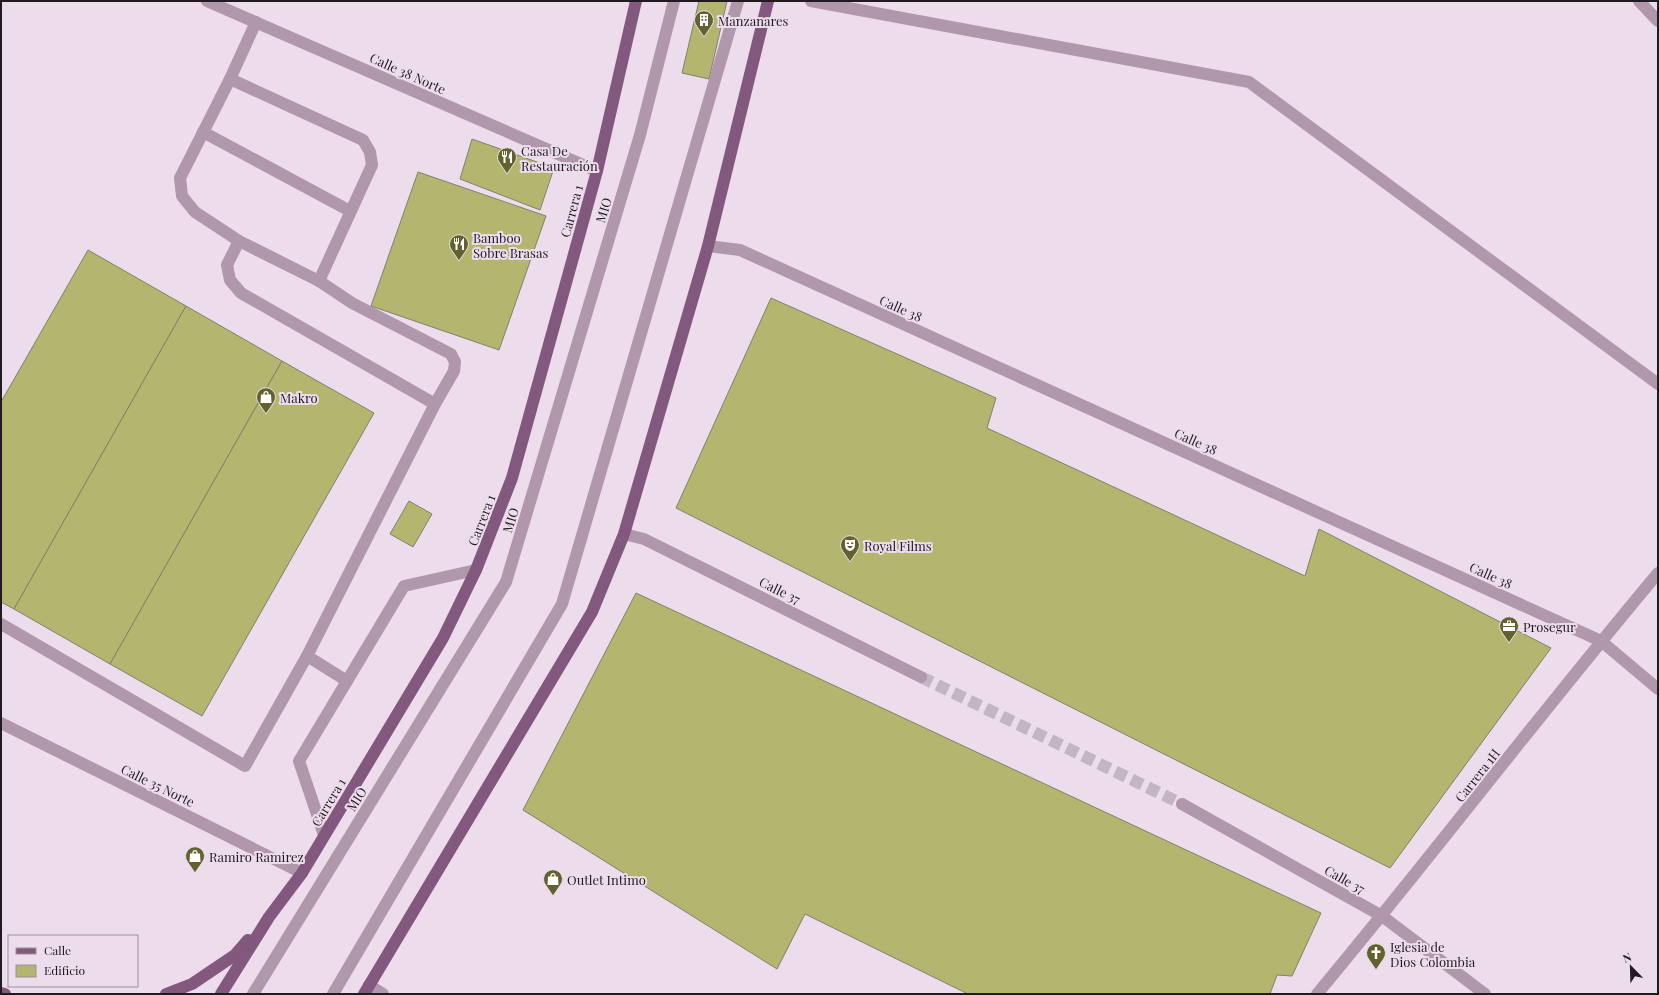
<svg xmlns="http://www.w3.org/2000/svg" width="1659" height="995" font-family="'Playfair Display',serif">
<rect width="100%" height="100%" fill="#eddceb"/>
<!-- building -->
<g fill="#b4b56e" stroke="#80816e">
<polygon points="699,1 727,1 709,79 682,73"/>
<polygon points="472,139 554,168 540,210 460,179"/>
<polygon points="418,172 546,216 499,350 371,306"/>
<polygon points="88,250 186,306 14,609 1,602 1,402"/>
<polygon points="771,298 996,398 987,428 1305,576 1319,529 1551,648 1390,868 676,508"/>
<polygon points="186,306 282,361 110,664 14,609"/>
<polygon points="282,361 374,413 202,716 110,664"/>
<polygon points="409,501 432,514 413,547 390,534"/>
<polygon points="636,593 1321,913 1292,976 1277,975 1270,994 968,994 805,914 777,969 523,810"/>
</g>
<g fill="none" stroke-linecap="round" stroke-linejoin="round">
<!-- minor-tunnel -->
<polyline stroke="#c4b5c2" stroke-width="12" stroke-dasharray="12 6" stroke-linecap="butt" points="921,677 1182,804"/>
<!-- minor -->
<g stroke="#b097ac" stroke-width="12">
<polyline points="207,1 597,171"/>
<polyline points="811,1 1249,82 1658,384"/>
<polyline points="1639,1 1658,21"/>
<polyline points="256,22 230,79 180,178 182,196 195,212 239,241 319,281 352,303 451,354 455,362 454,371 435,404 307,656 347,681"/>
<polyline points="230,79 363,140 370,152 372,165 319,281"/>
<polyline points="203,132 350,211"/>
<polyline points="239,241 227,265 230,280 241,293 435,404"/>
<polyline points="708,246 740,250 1601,641 1658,689"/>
<polyline points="624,534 644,539 921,677"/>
<polyline points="1,624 245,766 307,656"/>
<polyline points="1,723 302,873"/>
<polyline points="1182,804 1382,916 1485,994"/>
<polyline points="324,835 299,761 404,586 476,570"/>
<polyline points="369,985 383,994"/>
<polyline points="253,994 506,582 640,135 674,1"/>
<polyline points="333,994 562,604 738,1"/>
<path d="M1317,994c116,-139 225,-283 341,-421"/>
</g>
<!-- major -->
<g stroke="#83587e" stroke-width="12">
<polyline points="1,993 5,994"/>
<polyline points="166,994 192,984 235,955 248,940"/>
<polyline points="221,994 269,917 302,873 443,638 476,570 512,478 597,171 636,1"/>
<polyline points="364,994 592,612 624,534 708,246 768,1"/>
</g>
</g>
<!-- icons -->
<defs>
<g id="building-pin" transform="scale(1)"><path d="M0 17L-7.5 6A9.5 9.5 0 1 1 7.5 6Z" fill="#62622f" stroke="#eddceb"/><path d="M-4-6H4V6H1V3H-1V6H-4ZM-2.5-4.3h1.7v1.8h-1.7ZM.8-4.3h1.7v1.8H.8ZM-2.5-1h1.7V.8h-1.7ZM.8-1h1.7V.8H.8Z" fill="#fff"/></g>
<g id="restaurant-pin" transform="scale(1)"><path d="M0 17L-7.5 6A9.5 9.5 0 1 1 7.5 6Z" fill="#62622f" stroke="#eddceb"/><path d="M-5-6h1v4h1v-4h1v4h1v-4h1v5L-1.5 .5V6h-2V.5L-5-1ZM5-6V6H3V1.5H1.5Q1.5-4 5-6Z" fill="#fff"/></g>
<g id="shop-pin" transform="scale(1)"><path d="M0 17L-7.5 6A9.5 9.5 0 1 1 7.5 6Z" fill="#62622f" stroke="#eddceb"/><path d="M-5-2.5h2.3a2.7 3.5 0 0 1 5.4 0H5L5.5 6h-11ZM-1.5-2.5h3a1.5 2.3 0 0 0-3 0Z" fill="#fff"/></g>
<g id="theatre-pin" transform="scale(1)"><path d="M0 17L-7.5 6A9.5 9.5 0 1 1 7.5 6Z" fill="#62622f" stroke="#eddceb"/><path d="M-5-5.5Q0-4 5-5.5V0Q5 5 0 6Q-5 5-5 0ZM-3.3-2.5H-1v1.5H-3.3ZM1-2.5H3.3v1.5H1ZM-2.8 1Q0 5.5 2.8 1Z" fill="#fff"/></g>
<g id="office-pin" transform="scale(1)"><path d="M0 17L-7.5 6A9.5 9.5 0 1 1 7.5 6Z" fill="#62622f" stroke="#eddceb"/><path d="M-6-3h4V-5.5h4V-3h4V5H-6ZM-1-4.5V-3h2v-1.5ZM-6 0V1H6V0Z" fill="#fff"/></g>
<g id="church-pin" transform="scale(1)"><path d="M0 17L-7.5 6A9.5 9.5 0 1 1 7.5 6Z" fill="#62622f" stroke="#eddceb"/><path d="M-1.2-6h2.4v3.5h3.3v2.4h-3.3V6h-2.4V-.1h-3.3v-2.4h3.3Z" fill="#fff"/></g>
</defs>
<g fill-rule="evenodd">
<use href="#building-pin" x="704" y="20"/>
<use href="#restaurant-pin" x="507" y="157"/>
<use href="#restaurant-pin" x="459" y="244"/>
<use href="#shop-pin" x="266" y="397"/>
<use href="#theatre-pin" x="850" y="545"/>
<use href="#office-pin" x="1509" y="626"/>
<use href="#shop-pin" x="195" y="856"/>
<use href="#shop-pin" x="553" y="879"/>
<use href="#church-pin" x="1376" y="953"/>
</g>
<g text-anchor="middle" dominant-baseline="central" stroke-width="4" stroke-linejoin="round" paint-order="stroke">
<!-- poi labels -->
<g font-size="13" fill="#211b20" stroke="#eddceb" text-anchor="start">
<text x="718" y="20">Manzanares</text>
<text x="521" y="150">Casa De<tspan x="521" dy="15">Restauración</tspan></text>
<text x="473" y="237">Bamboo<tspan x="473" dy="15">Sobre Brasas</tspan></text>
<text x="280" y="397">Makro</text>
<text x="864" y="545">Royal Films</text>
<text x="1523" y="626">Prosegur</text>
<text x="209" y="856">Ramiro Ramirez</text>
<text x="567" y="879">Outlet Intimo</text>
<text x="1390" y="946">Iglesia de<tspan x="1390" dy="15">Dios Colombia</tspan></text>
</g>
<!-- street labels -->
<g font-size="13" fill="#211b20" stroke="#eddceb">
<text transform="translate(408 73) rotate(24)">Calle 38 Norte</text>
<text transform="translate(603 210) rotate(-73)">MIO</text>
<text transform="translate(571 211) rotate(-75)">Carrera 1</text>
<text transform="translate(901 308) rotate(24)">Calle 38</text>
<text transform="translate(1196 441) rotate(24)">Calle 38</text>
<text transform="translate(481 520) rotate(-69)">Carrera 1</text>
<text transform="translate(510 520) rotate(-73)">MIO</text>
<text transform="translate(1491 575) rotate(24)">Calle 38</text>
<text transform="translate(780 590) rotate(26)">Calle 37</text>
<text transform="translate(1477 775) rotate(-52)">Carrera 1H</text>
<text transform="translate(158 785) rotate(26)">Calle 35 Norte</text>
<text transform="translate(356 799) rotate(-58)">MIO</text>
<text transform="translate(328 802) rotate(-59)">Carrera 1</text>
<text transform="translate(1345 879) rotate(29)">Calle 37</text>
</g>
</g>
<!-- border -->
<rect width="1659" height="995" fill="none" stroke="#211b20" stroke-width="4"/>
<!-- legend -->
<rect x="8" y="935" width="130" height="52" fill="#eddceb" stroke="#9b8f9a"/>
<rect x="16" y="948" width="20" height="6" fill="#83587e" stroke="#9b8f9a"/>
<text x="44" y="955" font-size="12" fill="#211b20">Calle</text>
<rect x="16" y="965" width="20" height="12" fill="#b4b56e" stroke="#9b8f9a"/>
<text x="44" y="975" font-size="12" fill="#211b20">Edificio</text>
<!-- north arrow -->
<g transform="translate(1631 967) rotate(337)" stroke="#eddceb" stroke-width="3" paint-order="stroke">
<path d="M0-3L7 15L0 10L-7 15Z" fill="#211b20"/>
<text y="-6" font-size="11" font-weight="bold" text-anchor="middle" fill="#211b20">N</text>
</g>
</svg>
